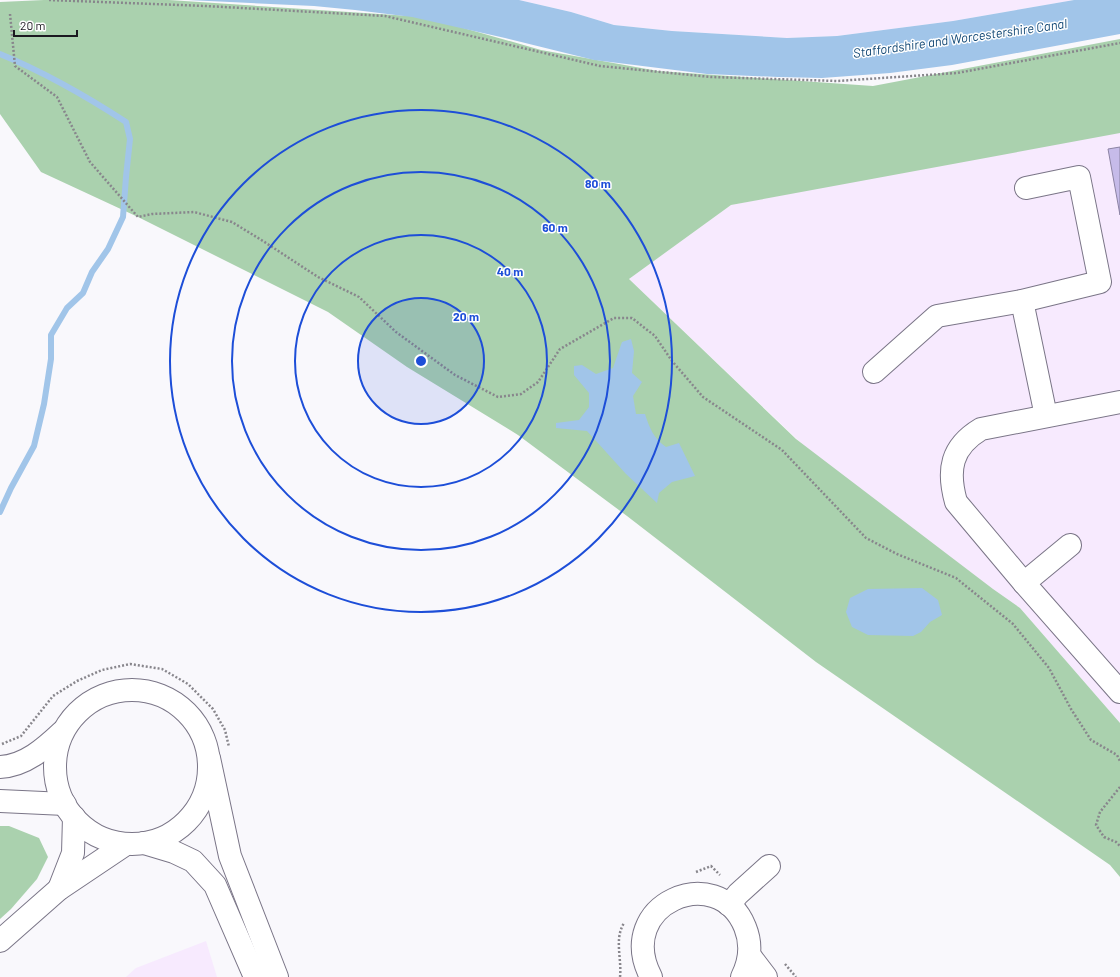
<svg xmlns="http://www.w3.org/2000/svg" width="1120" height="977" font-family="Barlow,sans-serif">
<rect width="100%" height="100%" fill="#f9f8fc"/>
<!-- industrial -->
<g fill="#f7eafe">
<polygon points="519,0 1074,0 953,21 837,36 787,38 672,31 614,25 571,12"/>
<polygon points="1120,129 1120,723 1020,608 865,504 629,279 731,205"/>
<polygon points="206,941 217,977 126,977 136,968"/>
</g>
<!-- green -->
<g fill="#aad1ae">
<polygon points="44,0 169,0 425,17 541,50 658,71 873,86 1120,39 1120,133 731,205 629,279 796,439 993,589 1020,608 1120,723 1120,877 1110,865 816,662 627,516 518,435 407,367 328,312 138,217 41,172 0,114 0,2"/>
<polygon points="0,826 9,826 39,838 48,857 37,879 11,909 0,919"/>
</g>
<!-- water -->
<g fill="#a1c5e9">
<polygon points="188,0 519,0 571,12 614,25 672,31 787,38 837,36 953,21 1074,0 1120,0 1120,34 952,65 890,73 822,78 778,77 707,74 594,60 505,38 412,17 355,10 314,6"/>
<path d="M631,339l3,12 -2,22 10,9 -9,14 3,18h9c4,13 9,25 21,33l13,-4 16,33 -23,6 -13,11 -2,10 -31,-29 -39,-43 -31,-3v-5l23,-3 10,-13v-14l-15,-18v-9l8,-1 14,9 17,-6 9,-26z"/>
<polygon points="922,588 938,600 942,615 930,622 921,632 913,636 868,635 852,627 846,612 850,598 868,589"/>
</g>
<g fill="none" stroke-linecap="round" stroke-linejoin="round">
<!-- stream -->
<path stroke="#a1c5e9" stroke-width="6" d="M0,54c44,18 86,42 126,68l4,17 -4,38 -3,40 -15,32 -16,23 -9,21 -16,15 -16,27v24l-7,45 -10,42 -23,42 -11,24"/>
</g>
<!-- building -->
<polygon fill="#c6bbe9" stroke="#8b83a3" points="1120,147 1120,215 1108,149"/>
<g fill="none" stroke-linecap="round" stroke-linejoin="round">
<!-- minor casing -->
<g stroke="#7a7587" stroke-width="24">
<g id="minor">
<polyline points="1022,301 1046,416"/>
<polyline points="874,372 937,316 1022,301 1100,282 1079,177 1026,188"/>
<path d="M1120,402l-139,27c-30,18 -34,41 -25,73l68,81 96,109"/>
<polyline points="1024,583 1070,545"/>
<polyline points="209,758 230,856 277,977"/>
<polyline points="144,843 174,852 193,861 215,885 255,977"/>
<polyline points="729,905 738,894 769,866"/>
<polyline points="750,956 766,977"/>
<path d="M651,977c-38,-73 67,-117 94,-50 7,17 5,34 -3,50"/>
</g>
</g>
<!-- major casing -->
<g stroke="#7a7587" stroke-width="24">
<g id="major">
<circle cx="132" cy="767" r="77"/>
<path d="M0,767c25,-1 45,-19 62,-35"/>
<polyline points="0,801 65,804"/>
<polyline points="59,889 73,853 74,817"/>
<polyline points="0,941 59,889 126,844"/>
</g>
</g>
<!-- path -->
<g stroke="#88868c" stroke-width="2.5" stroke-dasharray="2 2" stroke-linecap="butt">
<polyline points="49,0 206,6 385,16 600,66 711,77 837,81 957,73 1120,43"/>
<polyline points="10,14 15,66 57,97 90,162 138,217 152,214 194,212 232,222 263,241 318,277 359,297 396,332 455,375 498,397 521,394 538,382 560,349 614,318 632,318 655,336 672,361 703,397 782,450 866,538 897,554 956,578 1013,624 1049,668 1071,709 1091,740 1117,755 1120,761"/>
<polyline points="2,744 21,736 53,696 77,681 102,670 130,664 162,669 188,684 213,709 225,730 229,747"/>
<polyline points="1120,787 1100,812 1096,825 1104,837 1116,842 1120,846"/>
<polyline points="696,872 711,866 720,875"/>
<polyline points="785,964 796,977"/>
<path d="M620,977c2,-18 -6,-38 4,-54"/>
</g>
<!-- minor -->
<use href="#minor" stroke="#fff" stroke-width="22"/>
<!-- major -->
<use href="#major" stroke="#fff" stroke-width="22"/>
</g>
<!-- distance rings -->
<circle cx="421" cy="361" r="63" fill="#1d4ed8" fill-opacity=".12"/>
<g fill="none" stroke="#1d4ed8" stroke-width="2">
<circle cx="421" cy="361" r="63"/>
<circle cx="421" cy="361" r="126"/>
<circle cx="421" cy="361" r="189"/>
<circle cx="421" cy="361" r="251"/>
</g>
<g text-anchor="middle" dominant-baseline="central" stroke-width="3" stroke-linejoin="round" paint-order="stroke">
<!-- water labels -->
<g font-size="13" font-style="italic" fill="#124875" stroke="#fff">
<text transform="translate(960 38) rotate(-8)">Staffordshire and Worcestershire Canal</text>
</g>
</g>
<circle cx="421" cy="361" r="6" fill="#1d4ed8" stroke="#fff" stroke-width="2"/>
<g font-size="12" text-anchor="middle" font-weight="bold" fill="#1d4ed8" stroke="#fff" stroke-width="3" stroke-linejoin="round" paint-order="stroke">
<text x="598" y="188">80 m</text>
<text x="555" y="232">60 m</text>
<text x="510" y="276">40 m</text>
<text x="466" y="321">20 m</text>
</g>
<!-- scale -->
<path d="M14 30v6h63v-6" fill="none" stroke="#1b1920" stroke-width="2"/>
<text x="20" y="30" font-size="12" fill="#1b1920" stroke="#ffffff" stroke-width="3" paint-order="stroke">20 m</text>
</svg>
